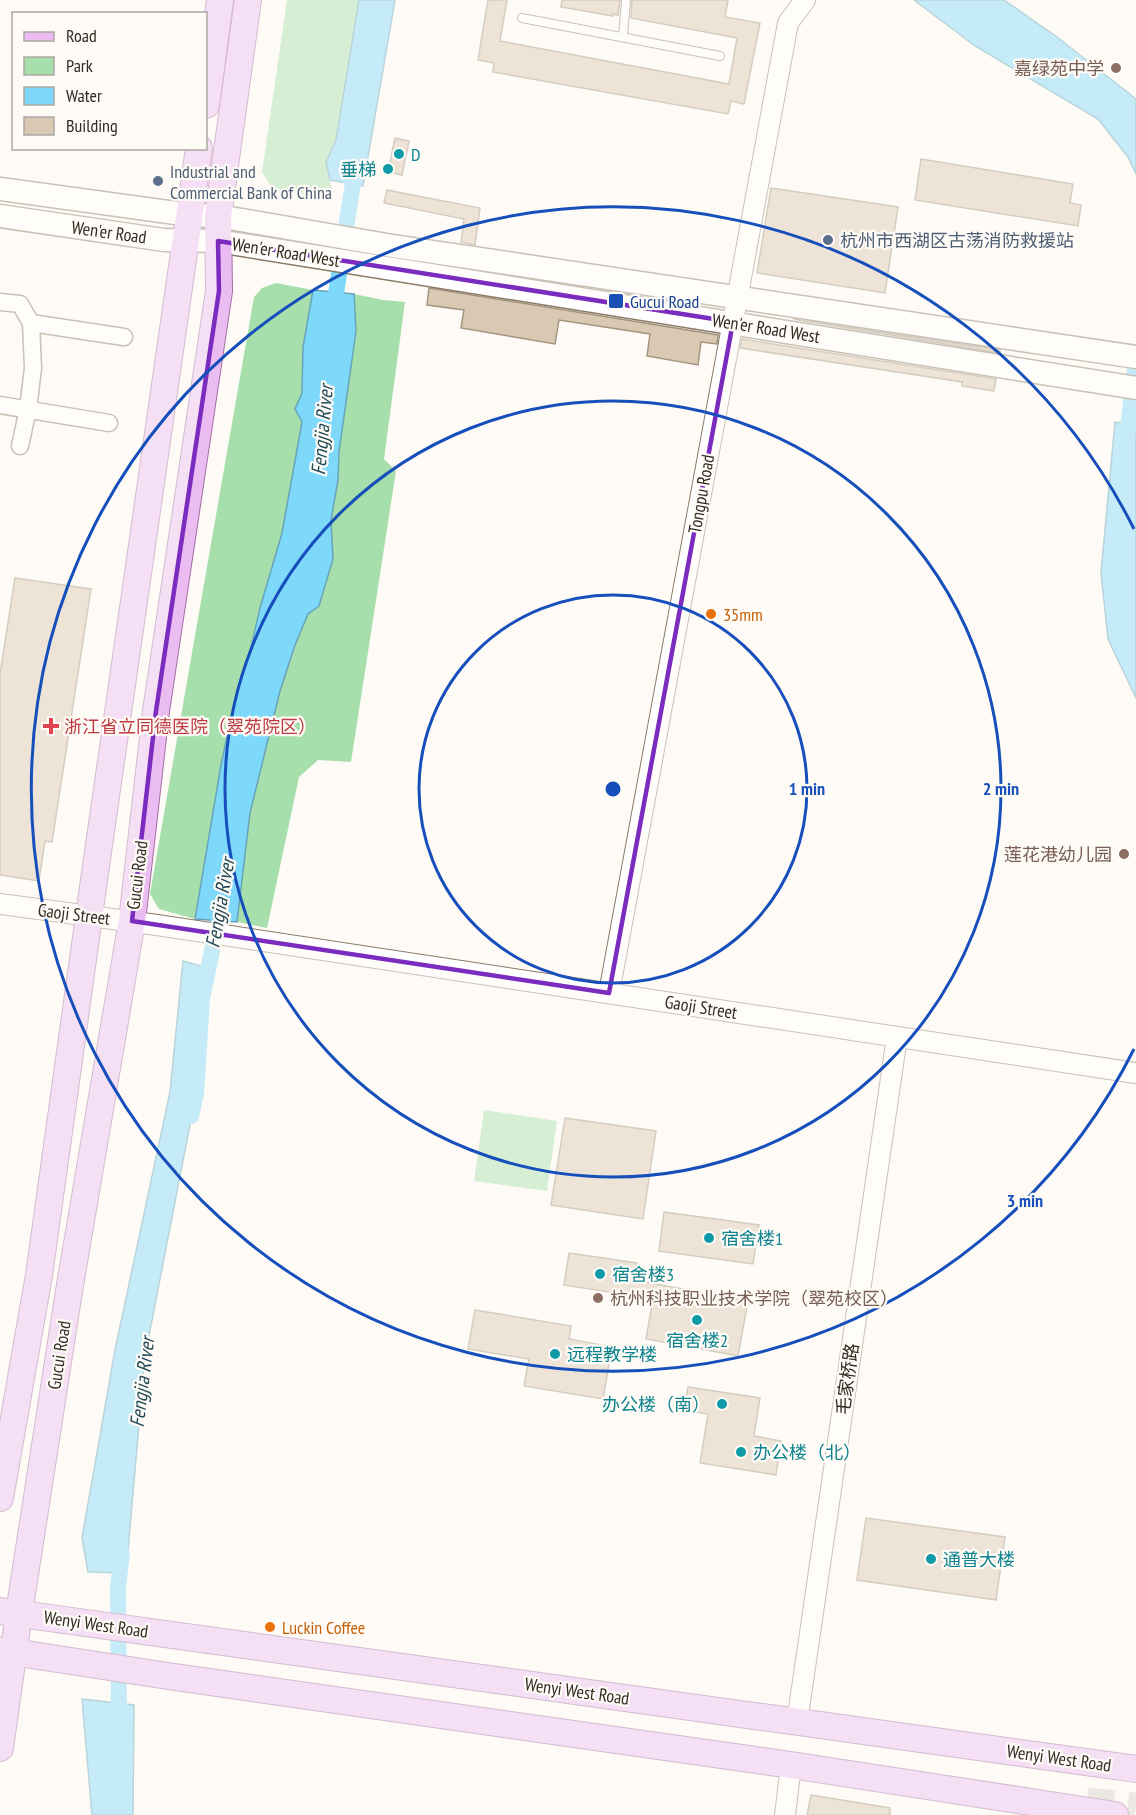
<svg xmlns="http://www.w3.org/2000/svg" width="1136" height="1815" font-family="'PT Sans Narrow','Noto Sans SC',sans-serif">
<rect width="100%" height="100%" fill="#fefbf6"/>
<!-- green -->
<g fill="#a6dfab">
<polygon points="287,0 359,0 336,140 326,162 333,197 274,191 262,172"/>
<polygon points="276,283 313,290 303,347 302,393 295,409 302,422 282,533 260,608 221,765 195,919 159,909 150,894 254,297 262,288"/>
<polygon points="354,294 383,300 405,302 384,459 396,471 351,762 318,760 299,777 267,928 237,922 250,813 280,691 295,645 308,614 319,606 333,559 331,520 338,480 339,452 356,331"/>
<polygon points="484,1110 557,1121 547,1191 474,1181"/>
</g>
<!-- water -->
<g fill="#7ed8f9" stroke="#67a4b9" stroke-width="1.5">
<polygon points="359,0 395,0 363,186 330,180 326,162 336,140"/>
<polygon points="914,0 1004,0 1057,37 1136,99 1136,174 1128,157 1098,119 975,46"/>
<polygon points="313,290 354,294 356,331 339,452 338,480 331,520 333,559 319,606 308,614 295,645 280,691 250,813 237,922 195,919 221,765 237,690 251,647 260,608 282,533 302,422 295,409 302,393 303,347"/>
<polygon points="1115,422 1136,425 1136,698 1108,639 1101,573"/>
<polygon points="183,961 208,968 202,999 196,1094 145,1356 126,1573 88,1572 82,1538 115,1350 170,1092"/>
<polygon points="82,1699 134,1705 133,1815 92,1815"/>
</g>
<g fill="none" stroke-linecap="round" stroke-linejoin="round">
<!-- canal -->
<g stroke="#7ed8f9" stroke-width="16">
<polyline points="333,313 356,163"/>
<polyline points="1126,445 1136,359"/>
<polyline points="191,1116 196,1094 202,999 223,898"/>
<polyline points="119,1725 118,1587 122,1553"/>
</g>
</g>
<!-- building -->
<g fill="#d9c8b2" stroke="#a4947f" stroke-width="1.5">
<polygon points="488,0 507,0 500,41 729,84 737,38 631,18 632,0 728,0 725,17 760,23 744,104 731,101 728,114 493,72 494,63 478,60"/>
<polygon points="562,0 620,0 618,15 613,14 613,16 561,7"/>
<polygon points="395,138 409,141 402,175 388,172"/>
<polygon points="921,159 1073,184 1070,203 1081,205 1078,226 915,200"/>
<polygon points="771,188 898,207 885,293 757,273"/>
<polygon points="387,190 480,208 475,245 461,242 464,219 384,203"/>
<polygon points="429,288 718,335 717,344 701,342 698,365 647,356 650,334 559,320 555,344 461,328 464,310 427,305"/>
<polygon points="793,319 1000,350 1000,353"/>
<polygon points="742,339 996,379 994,391 962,386 962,382 740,348"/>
<polygon points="15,578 91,589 52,842 45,841 39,881 0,875 0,674"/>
<polygon points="565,1118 656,1131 643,1219 551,1205"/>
<polygon points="664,1212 759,1225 753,1264 659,1251"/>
<polygon points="569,1253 637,1263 634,1280 748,1301 738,1356 646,1339 653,1299 564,1285"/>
<polygon points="475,1310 571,1326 569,1339 612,1347 603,1399 524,1386 529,1359 468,1349"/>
<polygon points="688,1387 760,1398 754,1436 781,1441 776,1475 700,1463 708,1414 684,1410"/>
<polygon points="866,1518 1005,1537 996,1600 857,1580"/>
<polygon points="811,1795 890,1808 890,1815 807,1815"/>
</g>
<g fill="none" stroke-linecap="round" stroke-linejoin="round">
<!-- trunk-tunnel -->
<polyline stroke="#d5d1cc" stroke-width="27" stroke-dasharray="27 14" stroke-linecap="butt" points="1087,1801 1136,1806"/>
<!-- service casing -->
<g stroke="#8a7a66" stroke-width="10">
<g id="service">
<polyline points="522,18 720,56"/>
<polyline points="623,36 626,0"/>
</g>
</g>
<!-- minor casing -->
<g stroke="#8a7a66" stroke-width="19">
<g id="minor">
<polyline points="0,302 20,304 31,323 33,368 28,409 20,446"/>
<polyline points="31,323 124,337"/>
<polyline points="0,405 109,423"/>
</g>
</g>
<!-- tertiary casing -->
<g stroke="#8a7a66" stroke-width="22">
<g id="tertiary">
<polyline points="0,904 157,925 1136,1073"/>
<polyline points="609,993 788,23 805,0"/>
<polyline points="797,1722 897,1037"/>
<polyline points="785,1815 791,1765"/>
</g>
</g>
<!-- secondary casing -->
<g stroke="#8a7a66" stroke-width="25">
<g id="secondary">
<polyline points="0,189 190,215 218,216 393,246 1136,357"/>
<polyline points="0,216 164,240 218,241 1136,388"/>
</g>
</g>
<!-- primary casing -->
<g stroke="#a26da2" stroke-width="28">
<g id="primary">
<polyline points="206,105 220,0"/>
<polyline points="0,1498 39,1275 96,866 199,148"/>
<polyline points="0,1611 1136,1769"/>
<polyline points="0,1650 168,1676 791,1765 1115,1815"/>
<polyline points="0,1748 19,1613 69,1291 132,921 156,711 219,291 218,216 248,0"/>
</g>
</g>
<!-- service -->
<use href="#service" stroke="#fff" stroke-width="8"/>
<!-- minor -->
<use href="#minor" stroke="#fff" stroke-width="16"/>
<!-- tertiary -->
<use href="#tertiary" stroke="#fff" stroke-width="20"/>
<!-- secondary -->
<use href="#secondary" stroke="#fff" stroke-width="22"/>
<!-- primary -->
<use href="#primary" stroke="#ebbcf1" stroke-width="26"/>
</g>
<!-- marked area -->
<path d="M0 0H1136V1815H0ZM218,241l515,81 -124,671 -477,-72 24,-210 63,-420z" fill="#fefbf6" fill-opacity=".55" fill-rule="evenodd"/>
<path fill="none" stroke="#7b2cbf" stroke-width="4.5" stroke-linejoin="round" d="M218,241l515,81 -124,671 -477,-72 24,-210 63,-420z"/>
<!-- distance rings -->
<g fill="none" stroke="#164fbb" stroke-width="3">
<circle cx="613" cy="789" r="194"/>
<circle cx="613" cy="789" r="388"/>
<path d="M1134 1049A582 582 0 1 1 1134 529"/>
</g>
<!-- markers -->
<g fill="#8d6e63" stroke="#fefbf6" stroke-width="2">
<circle cx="1116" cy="68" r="6"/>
<circle cx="1124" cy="854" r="6"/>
<circle cx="598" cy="1298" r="6"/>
</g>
<g fill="#0f9aa8" stroke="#fefbf6" stroke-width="2">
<circle cx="399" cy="154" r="6"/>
<circle cx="388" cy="169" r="6"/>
<circle cx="709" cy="1238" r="6"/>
<circle cx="600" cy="1274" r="6"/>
<circle cx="697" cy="1320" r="6"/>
<circle cx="555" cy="1354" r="6"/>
<circle cx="722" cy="1404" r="6"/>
<circle cx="741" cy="1452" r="6"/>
<circle cx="931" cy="1559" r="6"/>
</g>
<g fill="#5c6f8a" stroke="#fefbf6" stroke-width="2">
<circle cx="158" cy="181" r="6"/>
<circle cx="828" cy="240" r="6"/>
</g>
<rect fill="#1a4fb4" stroke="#fefbf6" stroke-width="2" x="608" y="293" width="16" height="16" rx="3"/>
<g fill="#e8710a" stroke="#fefbf6" stroke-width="2">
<circle cx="711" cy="614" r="6"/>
<circle cx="270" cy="1627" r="6"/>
</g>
<path fill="#e0444e" stroke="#fefbf6" stroke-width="2" d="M48 717h6v6h6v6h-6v6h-6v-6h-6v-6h6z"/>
<g text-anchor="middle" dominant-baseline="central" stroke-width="4.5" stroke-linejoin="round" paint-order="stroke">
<!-- education labels -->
<g font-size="18" fill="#785e54" stroke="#fefbf6" text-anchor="end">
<text x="1104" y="68">嘉绿苑中学</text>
<text x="1112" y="854">莲花港幼儿园</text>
<text x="610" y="1298" text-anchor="start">杭州科技职业技术学院（翠苑校区）</text>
</g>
<!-- culture labels -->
<g font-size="18" fill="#0d838f" stroke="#fefbf6" text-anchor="start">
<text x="411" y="154">D</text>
<text x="376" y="169" text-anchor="end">垂梯</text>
<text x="721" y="1238">宿舍楼1</text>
<text x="612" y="1274">宿舍楼3</text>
<text x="697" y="1340" text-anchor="middle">宿舍楼2</text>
<text x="567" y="1354">远程教学楼</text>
<text x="710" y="1404" text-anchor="end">办公楼（南）</text>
<text x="753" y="1452">办公楼（北）</text>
<text x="943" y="1559">通普大楼</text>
</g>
<!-- service labels -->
<g font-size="18" fill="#4e5e75" stroke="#fefbf6" text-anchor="start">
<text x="170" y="171">Industrial and<tspan x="170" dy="21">Commercial Bank of China</tspan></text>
<text x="840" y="240">杭州市西湖区古荡消防救援站</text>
</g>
<!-- street labels -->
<g font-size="18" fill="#322b23" stroke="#fefbf6">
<text transform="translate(109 232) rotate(8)">Wen'er Road</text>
<text transform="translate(286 252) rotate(9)">Wen'er Road West</text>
<text transform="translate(766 328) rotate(9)">Wen'er Road West</text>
<text transform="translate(701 494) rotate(-80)">Tongpu Road</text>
<text transform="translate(137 875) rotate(-83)">Gucui Road</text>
<text transform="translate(74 914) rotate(7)">Gaoji Street</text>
<text transform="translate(701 1007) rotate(9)">Gaoji Street</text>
<text transform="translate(59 1355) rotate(-81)">Gucui Road</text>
<text transform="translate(847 1379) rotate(-82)">毛家桥路</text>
<text transform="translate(96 1624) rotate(8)">Wenyi West Road</text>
<text transform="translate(577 1691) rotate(8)">Wenyi West Road</text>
<text transform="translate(1059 1758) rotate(8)">Wenyi West Road</text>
</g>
<!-- transit labels -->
<g font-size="18" fill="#164399" stroke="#fefbf6" text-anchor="start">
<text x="630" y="301">Gucui Road</text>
</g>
<!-- food labels -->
<g font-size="18" fill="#c56008" stroke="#fefbf6" text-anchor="start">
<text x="723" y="614">35mm</text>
<text x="282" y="1627">Luckin Coffee</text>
</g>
<!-- health labels -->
<g font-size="18" fill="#be3a42" stroke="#fefbf6" text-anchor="start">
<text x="64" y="726">浙江省立同德医院（翠苑院区）</text>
</g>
<!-- water labels -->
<g font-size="20" font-style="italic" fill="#214957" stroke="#fefbf6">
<text transform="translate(322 430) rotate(-85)">Fengjia River</text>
<text transform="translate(220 903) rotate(-80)">Fengjia River</text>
<text transform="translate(142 1382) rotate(-83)">Fengjia River</text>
</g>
</g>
<circle cx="613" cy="789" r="9" fill="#164fbb" stroke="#fefbf6" stroke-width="3"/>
<g font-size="18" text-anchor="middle" font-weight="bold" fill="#164fbb" stroke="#fefbf6" stroke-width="4.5" stroke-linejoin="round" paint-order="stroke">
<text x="807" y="795">1 min</text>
<text x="1001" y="795">2 min</text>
<text x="1025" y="1207">3 min</text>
</g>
<!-- legend -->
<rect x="12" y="12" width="195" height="138" fill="#fefbf6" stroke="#aca8a2" stroke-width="1.5"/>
<rect x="24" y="32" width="30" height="9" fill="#ebbcf1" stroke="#aca8a2" stroke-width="1.5"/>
<text x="66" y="42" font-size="18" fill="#322b23">Road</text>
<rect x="24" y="57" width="30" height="18" fill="#a6dfab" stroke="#aca8a2" stroke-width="1.5"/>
<text x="66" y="72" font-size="18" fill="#322b23">Park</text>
<rect x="24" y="87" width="30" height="18" fill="#7ed8f9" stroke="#aca8a2" stroke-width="1.5"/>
<text x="66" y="102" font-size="18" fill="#322b23">Water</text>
<rect x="24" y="117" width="30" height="18" fill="#d9c8b2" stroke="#aca8a2" stroke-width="1.5"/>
<text x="66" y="132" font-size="18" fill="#322b23">Building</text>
</svg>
